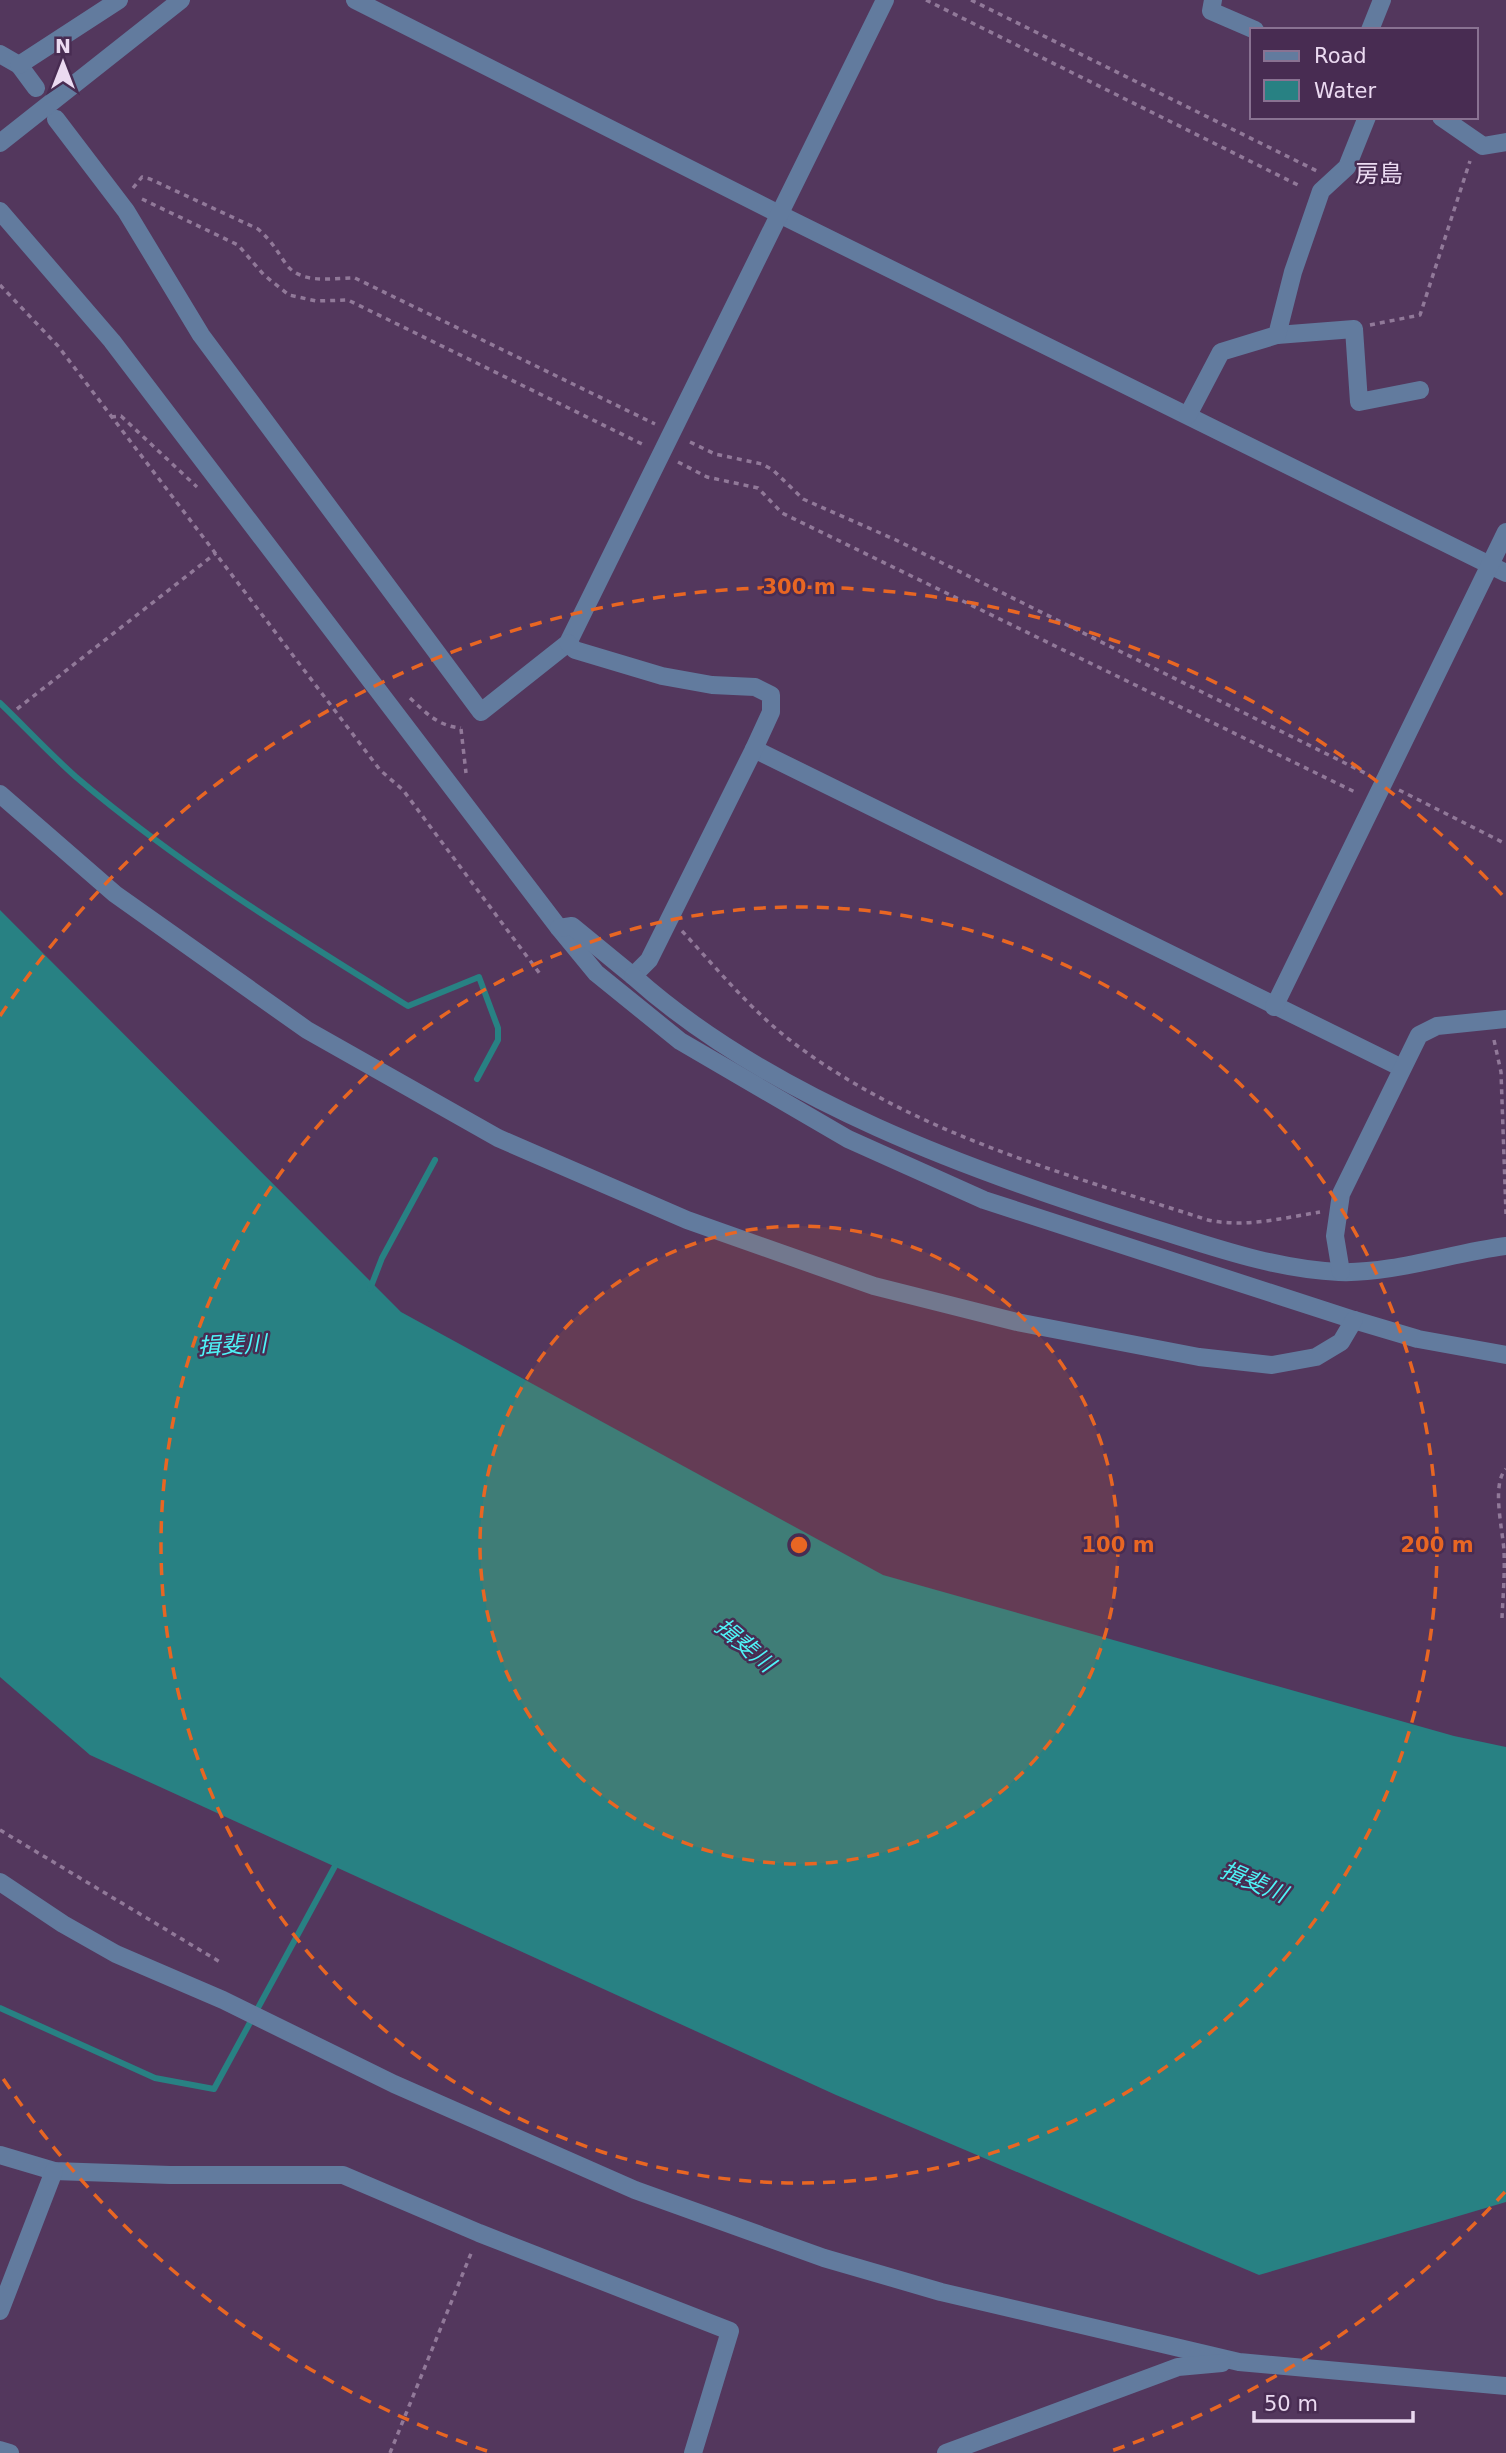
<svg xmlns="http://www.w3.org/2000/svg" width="1506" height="2453" font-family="'DejaVu Sans','Noto Sans JP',sans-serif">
<rect width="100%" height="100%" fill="#53375d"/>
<!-- water -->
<polygon fill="#288183" points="0,910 401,1312 883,1575 1454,1736 1506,1747 1506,2202 1259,2275 836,2095 90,1755 0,1677"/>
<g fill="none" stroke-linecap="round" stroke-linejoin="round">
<!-- stream -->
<g stroke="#288183" stroke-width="6">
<path d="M0,703c25,24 50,51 76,74 102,87 219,159 332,229l71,-29 19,51v12l-21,39"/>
<polyline points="370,1289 382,1258 435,1160"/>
<polyline points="0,2008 155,2078 214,2089 335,1866"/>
</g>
<!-- path -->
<g stroke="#917999" stroke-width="3.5" stroke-dasharray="5 5" stroke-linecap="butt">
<polyline points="926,0 1302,187"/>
<polyline points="971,0 1317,171"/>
<path d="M133,188l9,-11 8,2 108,50c13,11 19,22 28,35 15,21 47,14 69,14l300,146"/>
<polyline points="142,199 238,245 264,275 289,295 316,301 348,300 646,446"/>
<polyline points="0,285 58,346 380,770 403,790 540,974"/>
<polyline points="1370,325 1420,315 1470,161"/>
<polyline points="111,417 121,416 197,487"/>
<polyline points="690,442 715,454 762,464 773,470 803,499 896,540 1367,774"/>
<polyline points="678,462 707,477 758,488 782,513 1357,793"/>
<path d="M410,698c16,15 28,28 51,30"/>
<polyline points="17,709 216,553"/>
<polyline points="461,729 466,773"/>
<polyline points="1399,790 1506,844"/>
<path d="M682,931c37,40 73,84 117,116 119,88 270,128 409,173 37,8 75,-2 112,-8"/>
<polyline points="1494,1040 1501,1072 1506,1214"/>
<path d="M1502,1618c1,-22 3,-45 2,-67 -1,-20 -13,-67 2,-82"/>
<polyline points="0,1830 220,1962"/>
<polyline points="390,2453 472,2251"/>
</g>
<!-- minor -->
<g stroke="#627b9e" stroke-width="18">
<polyline points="355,0 781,215 1506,573"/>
<polyline points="1213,0 1211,11 1255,30"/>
<polyline points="1370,30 1382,0"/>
<polyline points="0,54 19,65 36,88"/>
<polyline points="19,65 119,0"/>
<polyline points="1441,117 1483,146 1506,142"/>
<polyline points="56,119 126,211 201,335 481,712 568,643 885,0"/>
<polyline points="0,143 181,0"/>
<polyline points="0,211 112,341 559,928 596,973 680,1041 848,1139 984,1200 1354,1320 1418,1339 1506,1355"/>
<polyline points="1277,335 1354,329 1359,402 1420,390"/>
<polyline points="1188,415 1221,352 1277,335 1293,272 1321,191 1347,167 1367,117"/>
<polyline points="754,749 1402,1068"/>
<polyline points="0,794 115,894 307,1030 498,1138 687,1220 874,1286 1017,1322 1199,1357 1272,1365 1316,1357 1341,1342 1354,1320"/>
<polyline points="559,928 572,926 633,976 649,960 754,749 771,712 771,695 755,687 712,685 662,676 575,650 568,643"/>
<path d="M633,976c137,123 342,197 516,251 62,19 124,42 190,45 53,2 113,-19 167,-26"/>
<polyline points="1274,1007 1506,532"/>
<polyline points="1341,1272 1335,1236 1341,1194 1419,1035 1437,1026 1506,1019"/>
<polyline points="0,1882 63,1924 116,1954 223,2000 394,2084 635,2190 824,2258 941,2292 1239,2362 1506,2386"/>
<polyline points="0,2155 54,2171 170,2175 343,2175 479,2233 730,2331 693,2453"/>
<polyline points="0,2311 54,2171"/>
<polyline points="0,2450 10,2453"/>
<polyline points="946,2453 1178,2367 1222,2363"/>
</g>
</g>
<!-- distance rings -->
<circle cx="799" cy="1545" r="319" fill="#e86623" fill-opacity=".12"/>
<g fill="none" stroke="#e86623" stroke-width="3.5" stroke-dasharray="12 9">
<circle cx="799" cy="1545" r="319"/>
<circle cx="799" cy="1545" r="638"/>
<path d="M1505 2192A958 958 0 0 1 1111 2451M487 2451A958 958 0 0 1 0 2074M0 1016A958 958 0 0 1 1505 898"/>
</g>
<g text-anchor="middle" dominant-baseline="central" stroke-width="5" stroke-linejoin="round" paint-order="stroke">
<!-- water labels -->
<g font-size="23" font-style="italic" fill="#4ef4f7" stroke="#482c52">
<text transform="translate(232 1345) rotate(-3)">揖斐川</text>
<text transform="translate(745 1645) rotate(40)">揖斐川</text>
<text transform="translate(1254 1882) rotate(23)">揖斐川</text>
</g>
<!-- quarter labels -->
<g font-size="24" fill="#ebdaf1" stroke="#482c52">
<text x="1379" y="174">房島</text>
</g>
</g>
<circle cx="799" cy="1545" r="10" fill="#e86623" stroke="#482c52" stroke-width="3.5"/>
<g font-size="21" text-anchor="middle" font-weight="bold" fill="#e86623" stroke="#482c52" stroke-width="5" stroke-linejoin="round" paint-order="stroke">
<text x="799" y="594">300 m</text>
<text x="1118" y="1552">100 m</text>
<text x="1437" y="1552">200 m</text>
</g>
<!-- legend -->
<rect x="1250" y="28" width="228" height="91" fill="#482c52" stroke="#897292" stroke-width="2"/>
<rect x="1264" y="51" width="35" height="10" fill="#627b9e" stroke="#897292" stroke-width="2"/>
<text x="1314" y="63" font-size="21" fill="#ebdaf1">Road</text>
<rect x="1264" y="80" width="35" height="21" fill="#288183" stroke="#897292" stroke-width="2"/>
<text x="1314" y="98" font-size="21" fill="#ebdaf1">Water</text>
<!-- north arrow -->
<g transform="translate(63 63)" stroke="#482c52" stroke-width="5" paint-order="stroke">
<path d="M0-5L12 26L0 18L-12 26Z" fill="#ebdaf1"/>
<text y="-10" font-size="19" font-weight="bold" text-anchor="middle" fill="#ebdaf1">N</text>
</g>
<!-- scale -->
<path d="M1254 2411v10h159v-10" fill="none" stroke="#ebdaf1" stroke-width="3.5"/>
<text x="1264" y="2411" font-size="21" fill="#ebdaf1" stroke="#482c52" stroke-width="5" paint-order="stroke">50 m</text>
</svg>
